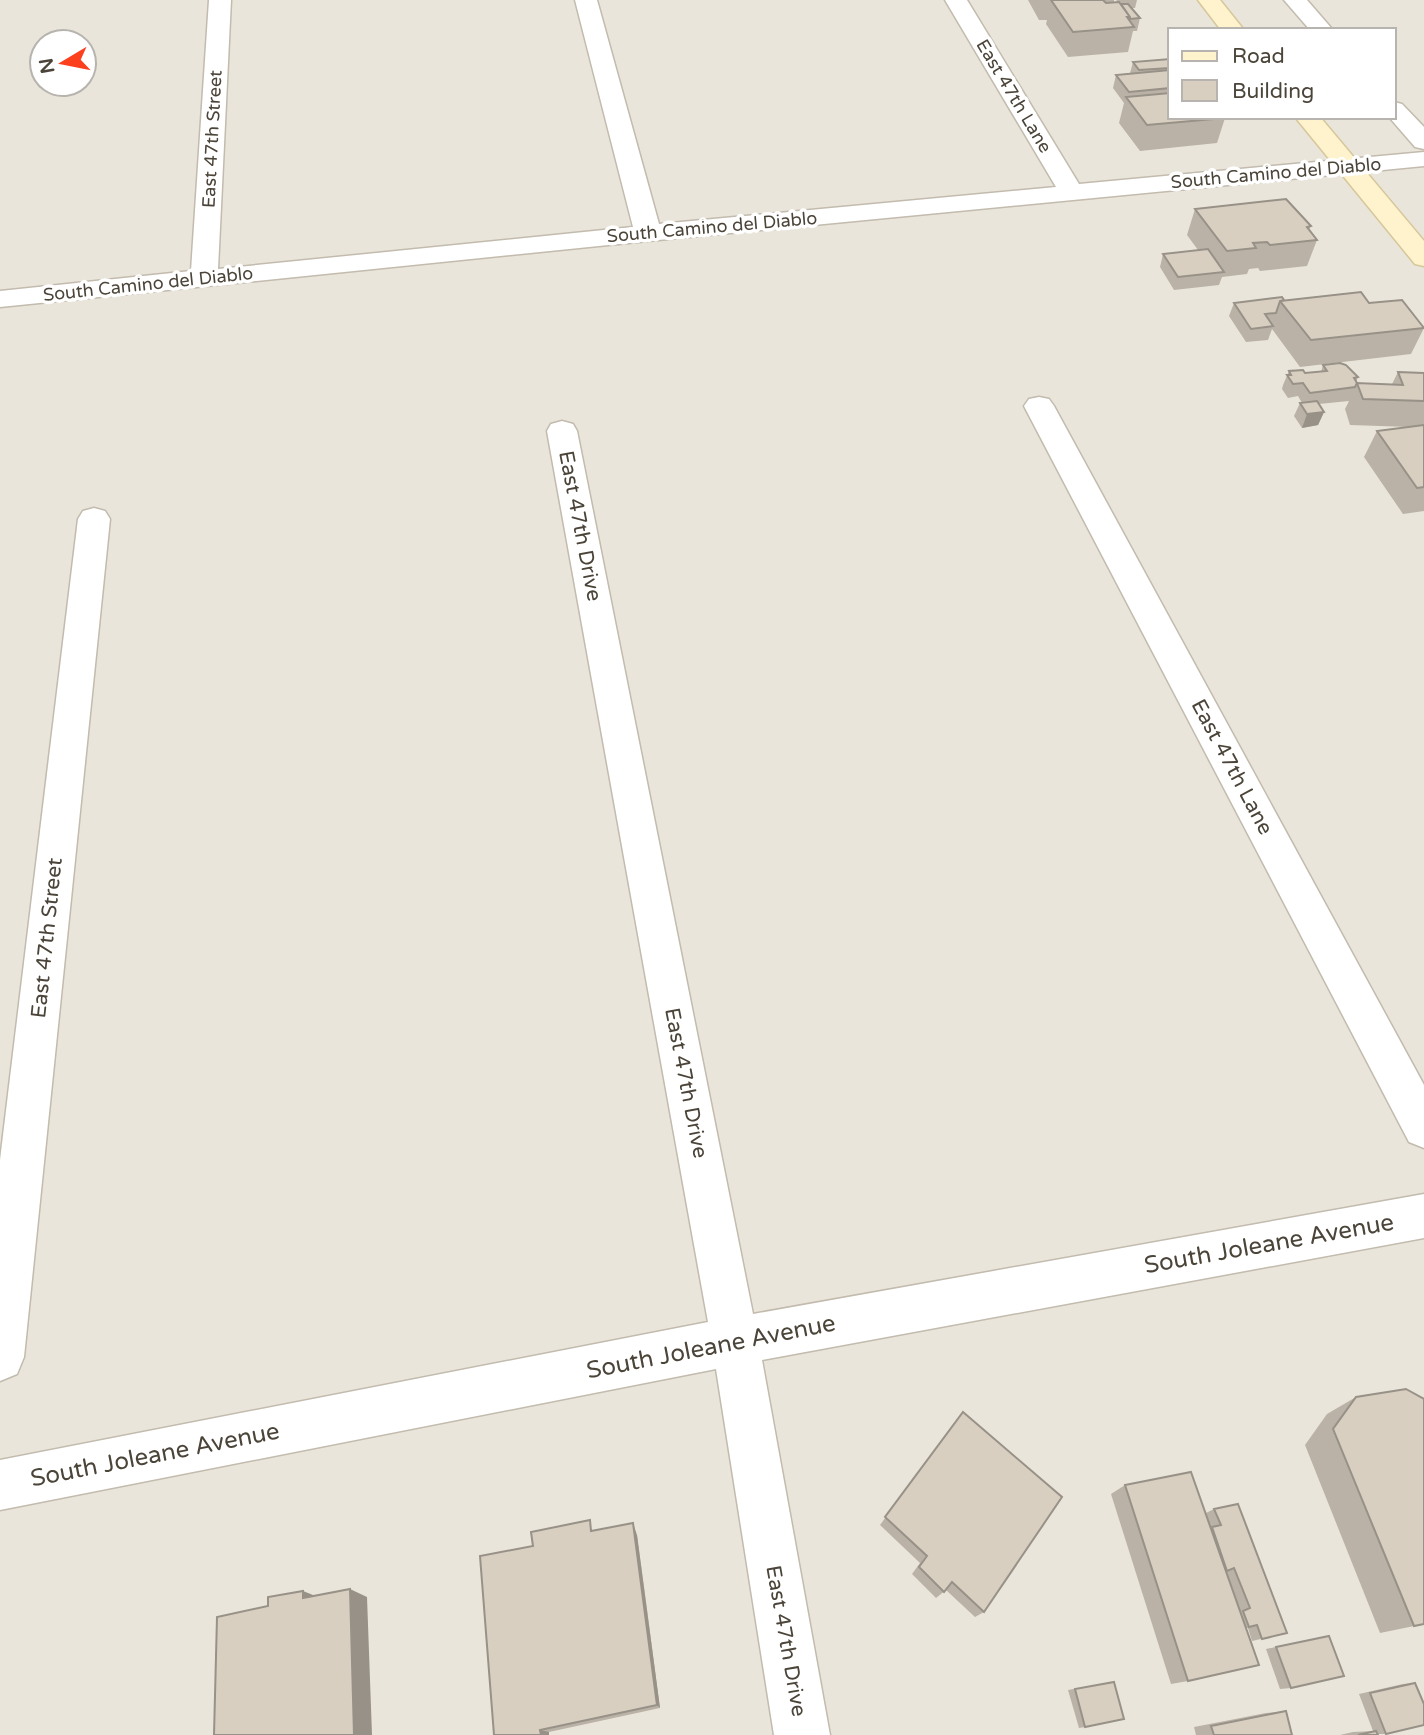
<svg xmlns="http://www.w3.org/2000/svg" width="1424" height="1735" font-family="'Varela Round',sans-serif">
<rect width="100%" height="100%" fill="#f6f3ec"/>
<!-- residential -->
<path fill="#eae5da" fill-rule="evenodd" d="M0,0h1424v1735h-1424zM1170,30h224v87h-224zM42,42h42v42h-42z"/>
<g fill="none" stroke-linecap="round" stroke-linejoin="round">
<!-- street casing -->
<g stroke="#c2bbae" stroke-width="3">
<g id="street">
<polygon points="209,0 231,0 218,269 633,227 575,0 597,0 659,224 1056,187 945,0 967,0 1079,184 1424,152 1424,166 648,241 0,307 0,291 191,271"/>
<polygon points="1284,0 1307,0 1333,30 1310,30"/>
<polygon points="1394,102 1402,104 1424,127 1424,149 1415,147 1389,117 1394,117"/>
<polygon points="1039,397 1049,399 1054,406 1424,1085 1424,1148 1409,1142 1024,406 1029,399"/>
<polygon points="562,421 573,424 577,431 753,1314 1424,1194 1424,1238 762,1360 830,1735 774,1735 716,1369 0,1510 0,1460 708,1322 547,431 551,424"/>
<polygon points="94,508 105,511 110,519 24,1357 17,1374 0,1381 0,1160 78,519 83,511"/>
</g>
</g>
<!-- secondary casing -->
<g stroke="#d6c79b" stroke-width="3">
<g id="secondary">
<polygon points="1198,0 1220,0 1244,30 1221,30"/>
<polygon points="1295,117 1320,117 1424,241 1424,266 1415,264"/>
</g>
</g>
<!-- street -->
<use href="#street" fill="#fff" fill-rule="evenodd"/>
<!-- secondary -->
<use href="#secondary" fill="#fff3cd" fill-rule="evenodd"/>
</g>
<!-- wall -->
<g fill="#bab2a6">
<polygon points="1028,0 1114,0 1114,2 1118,2 1116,0 1137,0 1135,8 1131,8 1140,18 1137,31 1133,31 1128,52 1068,57 1046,24 1047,20 1039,20"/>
<polygon points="1170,59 1170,117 1225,118 1217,143 1140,151 1119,123 1124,103 1113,88 1116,75 1130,73 1133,62"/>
<polygon points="1195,209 1311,226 1309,230 1317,240 1307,266 1260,271 1258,268 1249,269 1247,274 1222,277 1219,285 1174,290 1160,267 1163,254 1198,250 1187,235"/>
<polygon points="1284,300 1369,303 1424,328 1411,354 1300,367 1272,329 1268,340 1246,342 1229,316 1234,303"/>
<polygon points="1323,365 1358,377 1356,382 1357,383 1392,384 1398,372 1424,373 1424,511 1403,514 1364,457 1377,431 1409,427 1350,425 1345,409 1349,401 1319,404 1324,412 1318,425 1302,428 1294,416 1300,403 1302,403 1298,396 1288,398 1282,389 1283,385 1289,371 1305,373 1321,372"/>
<polygon points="1356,1397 1424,1624 1380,1633 1305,1445 1327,1414"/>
<polygon points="963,1412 984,1612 975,1617 946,1590 936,1598 912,1574 920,1563 880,1525"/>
<polygon points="1125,1485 1206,1513 1214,1509 1287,1633 1252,1641 1248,1628 1246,1628 1188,1681 1171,1684 1111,1494"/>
<polygon points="595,1531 637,1535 660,1708 549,1732 494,1735 533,1546"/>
<polygon points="1329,1636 1291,1688 1280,1689 1266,1649"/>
<polygon points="1114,1682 1085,1727 1079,1728 1068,1690"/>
<polygon points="1415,1683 1386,1734 1378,1734 1378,1735 1340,1735 1353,1732 1373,1731 1359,1694 1403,1684"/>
<polygon points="1286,1711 1292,1735 1196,1735 1194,1727 1266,1713"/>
</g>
<!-- shaded-wall -->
<g fill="#979187">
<polygon points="1324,412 1318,425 1302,428 1307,414"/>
<polygon points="633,1523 637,1535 660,1708 657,1705"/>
<polygon points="350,1589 367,1597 372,1735 354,1735"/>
<polygon points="303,1591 323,1599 303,1598"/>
<polygon points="540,1730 549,1732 549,1735 541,1735"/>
</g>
<!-- building -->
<g fill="#d8cfc1" stroke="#979187" stroke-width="2">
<polygon points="1051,0 1103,0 1106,3 1119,2 1130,17 1127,17 1134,27 1073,32"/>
<polygon points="1121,4 1128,4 1140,18 1130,19 1130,17"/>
<polygon points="1170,59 1170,68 1139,70 1133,62"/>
<polygon points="1170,70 1170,88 1129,92 1116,75"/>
<polygon points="1170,93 1170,117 1225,118 1147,125 1126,97"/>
<polygon points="1286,199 1311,226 1307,227 1317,240 1270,245 1267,242 1253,243 1256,248 1227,251 1195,209"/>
<polygon points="1208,249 1224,272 1178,277 1163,254"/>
<polygon points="1361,292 1369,303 1402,300 1424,328 1311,340 1280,301"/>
<polygon points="1282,297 1284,300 1280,301 1276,313 1265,314 1273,326 1251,329 1234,303"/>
<polygon points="1340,363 1346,365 1358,377 1354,378 1357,383 1355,387 1310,393 1303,383 1293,384 1287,375 1291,375 1289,371 1303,370 1305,373 1327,371 1323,365"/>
<polygon points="1398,372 1424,373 1424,401 1363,399 1357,383 1403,385"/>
<polygon points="1317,401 1324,412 1307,414 1300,403"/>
<polygon points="1424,425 1424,487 1417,488 1377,431"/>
<polygon points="1406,1389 1424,1399 1424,1624 1414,1626 1333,1429 1356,1397"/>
<polygon points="963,1412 1062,1497 984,1612 952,1582 944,1592 919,1567 927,1556 885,1517"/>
<polygon points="1191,1472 1259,1665 1188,1681 1125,1485"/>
<polygon points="1238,1504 1287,1633 1262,1639 1257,1625 1249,1627 1243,1611 1250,1608 1234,1568 1227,1571 1212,1527 1221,1525 1214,1509"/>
<polygon points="590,1520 591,1531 633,1523 657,1705 540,1730 541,1735 494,1735 480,1556 533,1546 531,1532"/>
<polygon points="350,1589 354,1735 214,1735 217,1617 268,1606 268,1597 303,1591 303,1598"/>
<polygon points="1329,1636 1344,1676 1291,1688 1276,1647"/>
<polygon points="1114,1682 1124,1719 1085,1727 1075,1689"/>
<polygon points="1415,1683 1424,1704 1424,1725 1386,1734 1370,1693"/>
<polygon points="1286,1711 1292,1735 1214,1735 1211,1726"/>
<polygon points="1376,1731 1378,1735 1358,1735"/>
</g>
<g text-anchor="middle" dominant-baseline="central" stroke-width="7" stroke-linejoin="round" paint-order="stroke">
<!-- far-street labels -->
<g font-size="18" fill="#4b4439" stroke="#fff">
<text transform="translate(1014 96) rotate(59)">East 47th Lane</text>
<text transform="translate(212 139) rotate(-87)">East 47th Street</text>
<text transform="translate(1276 173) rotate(-5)">South Camino del Diablo</text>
<text transform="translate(712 227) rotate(-5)">South Camino del Diablo</text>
<text transform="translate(148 284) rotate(-6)">South Camino del Diablo</text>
</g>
<!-- street labels -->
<g font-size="21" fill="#4b4439" stroke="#fff">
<text transform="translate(580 526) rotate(79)">East 47th Drive</text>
<text transform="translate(1232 767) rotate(62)">East 47th Lane</text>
<text transform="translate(47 938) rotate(-84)">East 47th Street</text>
<text transform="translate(686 1083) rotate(79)">East 47th Drive</text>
<text transform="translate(786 1641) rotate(80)">East 47th Drive</text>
</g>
<!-- near-street labels -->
<g font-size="24" fill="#4b4439" stroke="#fff">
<text transform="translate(1269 1244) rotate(-10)">South Joleane Avenue</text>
<text transform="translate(711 1347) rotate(-11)">South Joleane Avenue</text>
<text transform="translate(155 1455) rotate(-11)">South Joleane Avenue</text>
</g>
</g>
<!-- legend -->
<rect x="1168" y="28" width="228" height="91" fill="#ffffff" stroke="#b7b4b0" stroke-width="2"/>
<rect x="1182" y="51" width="35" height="10" fill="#fff3cd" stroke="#b7b4b0" stroke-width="2"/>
<text x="1232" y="63" font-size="21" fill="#4b4439">Road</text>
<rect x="1182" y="80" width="35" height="21" fill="#d8cfc1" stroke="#b7b4b0" stroke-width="2"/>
<text x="1232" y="98" font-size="21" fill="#4b4439">Building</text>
<!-- north arrow -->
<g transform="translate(63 63) rotate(260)"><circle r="33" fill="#ffffff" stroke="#b7b4b0" stroke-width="2"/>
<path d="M0-5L12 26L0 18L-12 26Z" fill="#fc3f1d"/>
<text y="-10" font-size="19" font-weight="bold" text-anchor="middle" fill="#4b4439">N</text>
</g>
</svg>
